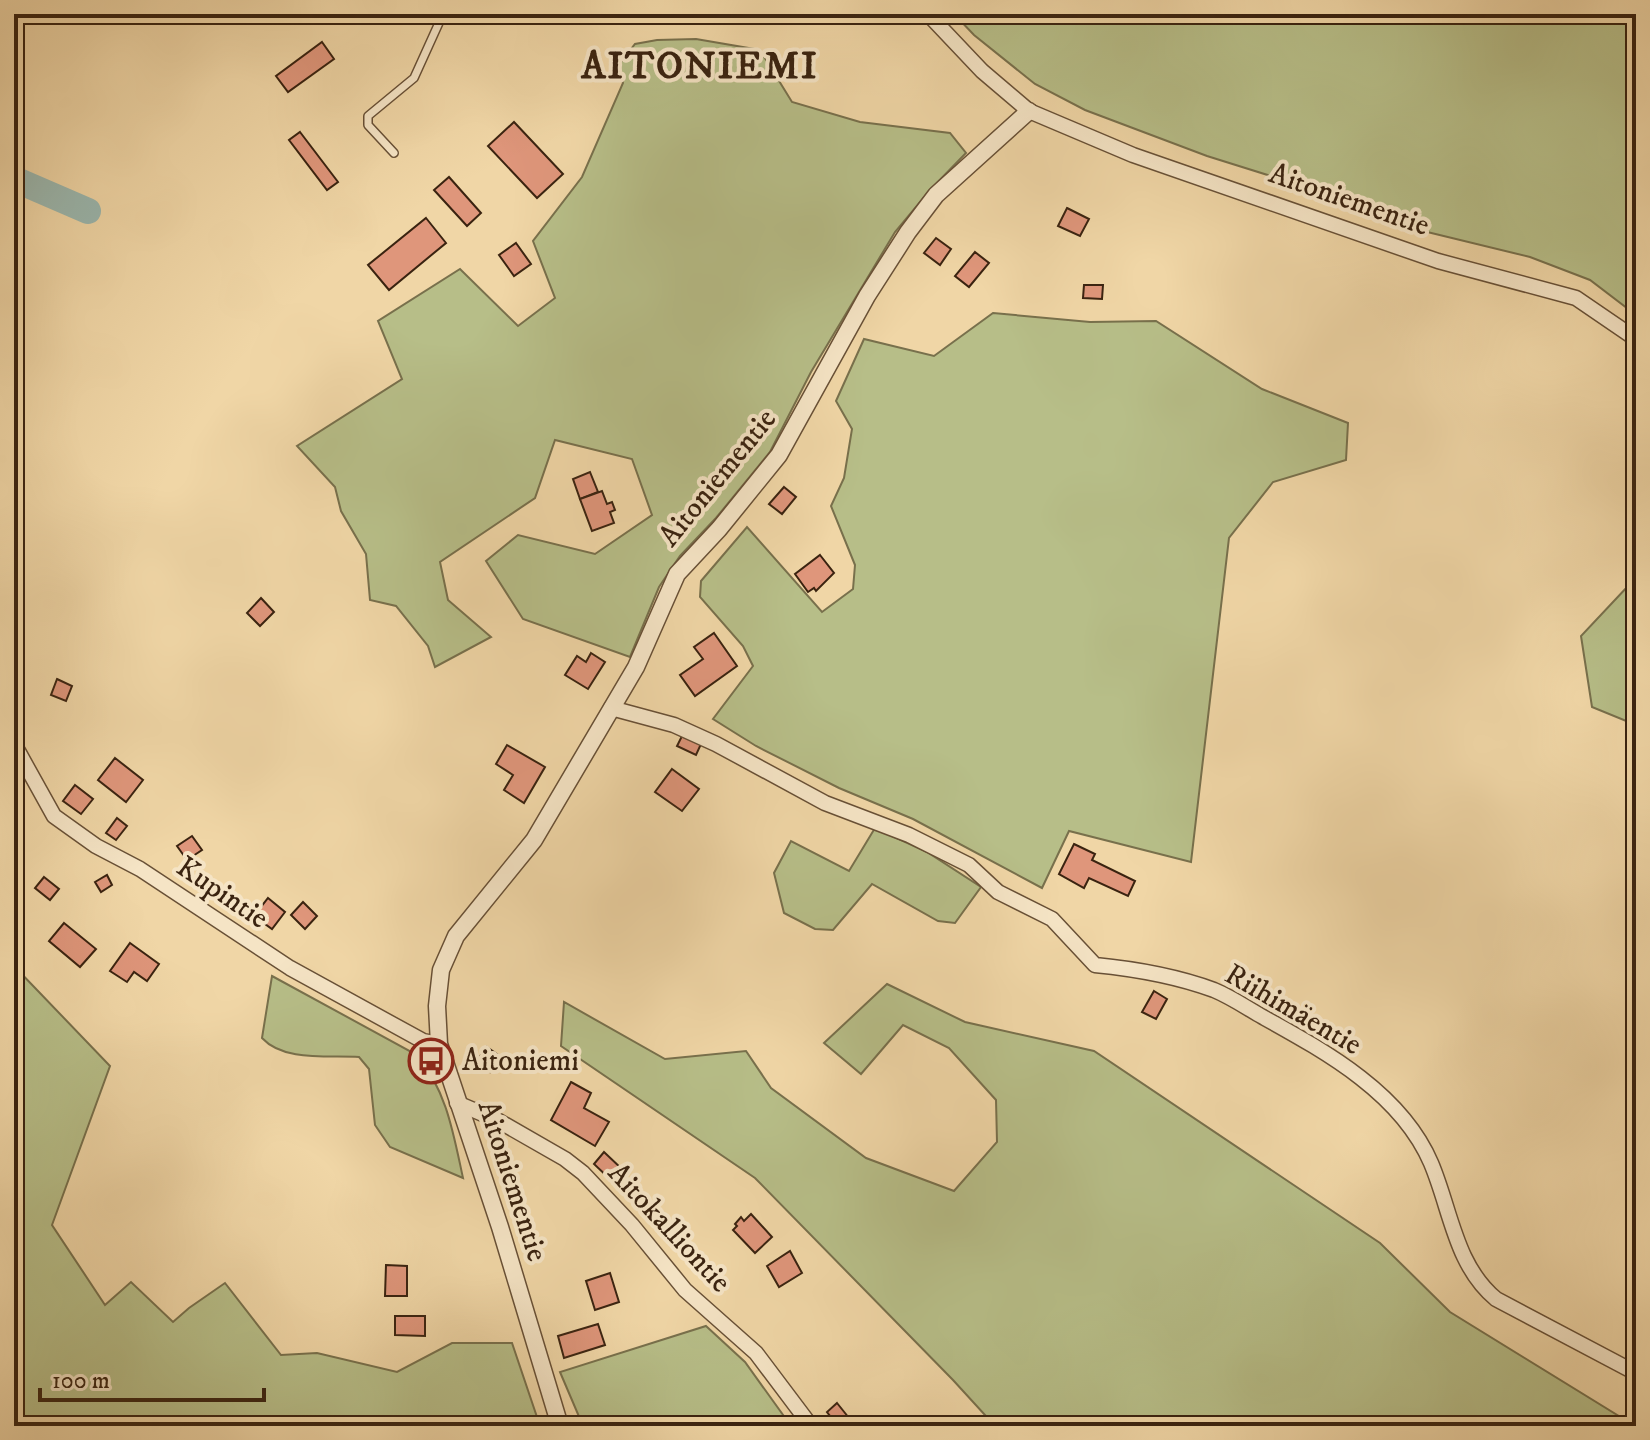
<svg xmlns="http://www.w3.org/2000/svg" width="1650" height="1440" font-family="'IM FELL DW Pica',serif">
<rect width="100%" height="100%" fill="#f0d6a6"/>
<filter id="stains"><feTurbulence type="fractalNoise" baseFrequency=".0025" numOctaves="4"/><feColorMatrix values="0 0 0 0 .2 0 0 0 0 .09 0 0 0 0 .02 0 0 0 .5 -.17"/></filter>
<radialGradient id="worn" r=".72"><stop offset=".6" stop-color="#630" stop-opacity="0"/><stop offset="1" stop-color="#630" stop-opacity=".3"/></radialGradient>
<!-- green -->
<g fill="#b7be88" stroke="#78704c" stroke-width="2">
<polygon points="954,14 1636,14 1636,315 1590,280 1530,257 1378,220 1293,183 1207,156 1085,110 1035,84 974,35"/>
<polygon points="696,39 760,50 792,102 860,122 950,133 966,153 931,189 895,232 811,372 770,452 716,518 680,556 659,587 630,657 523,619 486,561 518,535 595,554 652,515 632,459 555,440 535,498 440,562 448,600 491,637 435,667 428,646 396,606 370,600 366,554 341,511 335,487 297,446 402,379 378,321 460,269 518,326 555,298 533,241 582,177 623,83 618,66 635,44 657,40"/>
<polygon points="993,313 1090,322 1156,321 1262,389 1348,423 1346,460 1273,482 1229,538 1191,862 1069,831 1042,888 913,819 839,788 756,746 713,719 753,666 743,646 700,597 701,581 747,527 822,612 853,589 855,565 831,506 844,478 852,429 836,401 864,339 934,356"/>
<polygon points="1629,585 1636,592 1636,725 1592,707 1581,636"/>
<polygon points="875,828 927,852 981,887 955,923 938,921 872,884 833,930 815,929 784,913 774,873 791,841 849,871"/>
<polygon points="14,966 110,1066 52,1225 105,1305 131,1282 173,1322 189,1308 225,1283 281,1355 317,1353 397,1372 452,1343 512,1343 540,1426 14,1426"/>
<path d="M272,976l145,79c30,37 36,77 46,123l-73,-31 -15,-22 -6,-56 -10,-12c-30,-2 -75,5 -97,-19z"/>
<polygon points="887,984 965,1022 1094,1051 1380,1243 1450,1312 1635,1426 995,1426 953,1380 755,1178 561,1046 564,1002 665,1059 746,1051 771,1088 866,1158 954,1191 997,1142 996,1100 949,1048 903,1025 861,1074 824,1043"/>
<polygon points="706,1326 745,1362 791,1426 583,1426 560,1372"/>
</g>
<g fill="none" stroke-linecap="round" stroke-linejoin="round">
<!-- river -->
<polyline stroke="#9bb7ae" stroke-width="26" points="14,179 88,211"/>
</g>
<!-- building -->
<g fill="#df967b" stroke="#3a2310" stroke-width="2">
<polygon points="322,42 334,59 288,92 276,76"/>
<polygon points="514,122 563,174 537,198 488,146"/>
<polygon points="300,132 338,182 327,190 289,140"/>
<polygon points="449,177 481,213 467,226 434,190"/>
<polygon points="1067,208 1089,219 1080,236 1058,226"/>
<polygon points="426,218 446,243 389,290 368,265"/>
<polygon points="936,238 951,249 940,265 924,253"/>
<polygon points="516,243 531,264 514,276 499,255"/>
<polygon points="975,252 989,263 969,287 955,276"/>
<polygon points="1084,285 1103,285 1102,299 1083,298"/>
<polygon points="590,472 598,492 580,499 573,479"/>
<polygon points="784,487 796,497 782,514 769,504"/>
<polygon points="602,491 607,504 612,502 615,510 610,512 614,523 592,531 580,499"/>
<polygon points="820,555 834,573 816,591 814,588 808,592 795,574"/>
<polygon points="261,598 274,612 260,626 247,613"/>
<polygon points="714,633 737,666 695,696 680,675 703,659 694,647"/>
<polygon points="591,653 605,662 588,689 565,675 577,656 586,662"/>
<polygon points="57,679 72,686 66,701 51,695"/>
<polygon points="682,736 701,744 696,755 677,746"/>
<polygon points="507,745 545,767 524,803 504,790 513,775 496,764"/>
<polygon points="115,758 143,780 126,802 98,780"/>
<polygon points="672,769 699,789 682,811 655,792"/>
<polygon points="75,785 93,799 81,814 63,801"/>
<polygon points="117,818 127,826 116,840 106,833"/>
<polygon points="192,836 202,850 187,860 177,846"/>
<polygon points="1074,844 1095,854 1092,860 1135,881 1128,896 1089,878 1084,888 1059,874"/>
<polygon points="107,875 112,885 101,892 95,882"/>
<polygon points="44,877 59,889 50,900 35,888"/>
<polygon points="268,898 285,912 272,929 254,916"/>
<polygon points="303,902 317,916 305,929 291,915"/>
<polygon points="64,923 96,949 80,967 49,941"/>
<polygon points="130,943 159,964 147,981 134,972 127,982 110,971"/>
<polygon points="1154,991 1167,999 1156,1019 1142,1012"/>
<polygon points="487,1047 501,1057 490,1072 476,1062"/>
<polygon points="571,1082 591,1093 584,1108 609,1122 595,1146 551,1120"/>
<polygon points="604,1152 623,1170 612,1181 594,1164"/>
<polygon points="751,1214 772,1237 755,1253 733,1230 737,1226 735,1224 741,1217 744,1221"/>
<polygon points="790,1251 802,1273 779,1287 767,1266"/>
<polygon points="386,1265 407,1266 407,1296 385,1296"/>
<polygon points="610,1273 619,1302 595,1310 586,1281"/>
<polygon points="395,1316 425,1316 425,1336 395,1335"/>
<polygon points="598,1324 605,1345 564,1358 558,1336"/>
<polygon points="837,1403 853,1423 849,1426 838,1426 827,1412"/>
</g>
<g fill="none" stroke-linecap="round" stroke-linejoin="round">
<!-- service casing -->
<g stroke="#685036" stroke-width="10">
<polyline id="service" points="394,153 368,125 368,116 414,78 443,14"/>
</g>
<!-- minor casing -->
<g stroke="#685036" stroke-width="17">
<g id="minor">
<polyline points="928,14 982,71 1029,111 1133,155 1438,261 1576,298 1636,339"/>
<path d="M611,708l63,17 42,19 109,59 84,32 60,30 29,27 54,27 43,46c41,4 81,11 119,25 17,7 33,18 49,27 63,35 138,76 168,146 20,47 24,102 65,136l140,74"/>
<polyline points="14,744 54,816 96,846 140,869 290,968 423,1041 439,1044"/>
<polyline points="457,1103 497,1120 565,1159 583,1173 632,1225 685,1290 756,1353 811,1426"/>
</g>
</g>
<!-- tertiary casing -->
<g stroke="#685036" stroke-width="19">
<polyline id="tertiary" points="560,1426 500,1227 439,1044 437,1006 441,970 456,936 534,840 636,667 677,574 719,529 779,455 867,296 908,232 936,195 1029,111"/>
</g>
<!-- service -->
<use href="#service" stroke="#f5e4c5" stroke-width="7"/>
<!-- minor -->
<use href="#minor" stroke="#f5e4c5" stroke-width="14"/>
<!-- tertiary -->
<use href="#tertiary" stroke="#f5e4c5" stroke-width="16"/>
</g>
<!-- icons -->
<defs>
<g id="bus-ring" transform="scale(2.3)"><circle r="9.5" fill="#f5e4c5" stroke="#8f2418" stroke-width="1.5"/><path d="M-5-6H5V4H4V6H2V4H-2V6H-4V4H-5ZM-3.5-4V0h7V-4ZM-3.5 1.2v1.5H-2V1.2ZM2 1.2v1.5H3.5V1.2Z" fill="#8f2418"/></g>
</defs>
<g fill-rule="evenodd">
<use href="#bus-ring" x="431" y="1061"/>
</g>
<g text-anchor="middle" dominant-baseline="central" stroke-width="8" stroke-linejoin="round" paint-order="stroke">
<!-- street labels -->
<g font-size="30" fill="#3a2310" stroke="#f5e4c5">
<text transform="translate(1349 200) rotate(19)">Aitoniementie</text>
<text transform="translate(718 478) rotate(-51)">Aitoniementie</text>
<text transform="translate(222 893) rotate(34)">Kupintie</text>
<text transform="translate(1293 1010) rotate(30)">Riihimäentie</text>
<text transform="translate(512 1181) rotate(72)">Aitoniementie</text>
<text transform="translate(669 1228) rotate(47)">Aitokalliontie</text>
</g>
<!-- poi labels -->
<g font-size="30" fill="#3a2310" stroke="#f5e4c5" text-anchor="start">
<text x="462" y="1061">Aitoniemi</text>
</g>
<!-- district labels -->
<g font-size="38" font-weight="bold" letter-spacing="2" fill="#3a2310" stroke="#f5e4c5">
<text x="700" y="67">AITONIEMI</text>
</g>
</g>
<!-- margin -->
<rect width="1650" height="1440" fill="none" stroke="#f0d6a6" stroke-width="48"/>
<rect x="16" y="16" width="1618" height="1408" fill="none" stroke="#3a2310" stroke-width="4"/>
<rect x="24" y="24" width="1602" height="1392" fill="none" stroke="#3a2310" stroke-width="2"/>
<!-- scale -->
<path d="M40 1388v12h224v-12" fill="none" stroke="#3a2310" stroke-width="4"/>
<text x="52" y="1388" font-size="24" fill="#3a2310" stroke="#f5e4c5" stroke-width="6" paint-order="stroke">100 m</text>
<rect width="100%" height="100%" filter="url(#stains)"/>
<rect width="100%" height="100%" fill="url(#worn)"/>
</svg>
